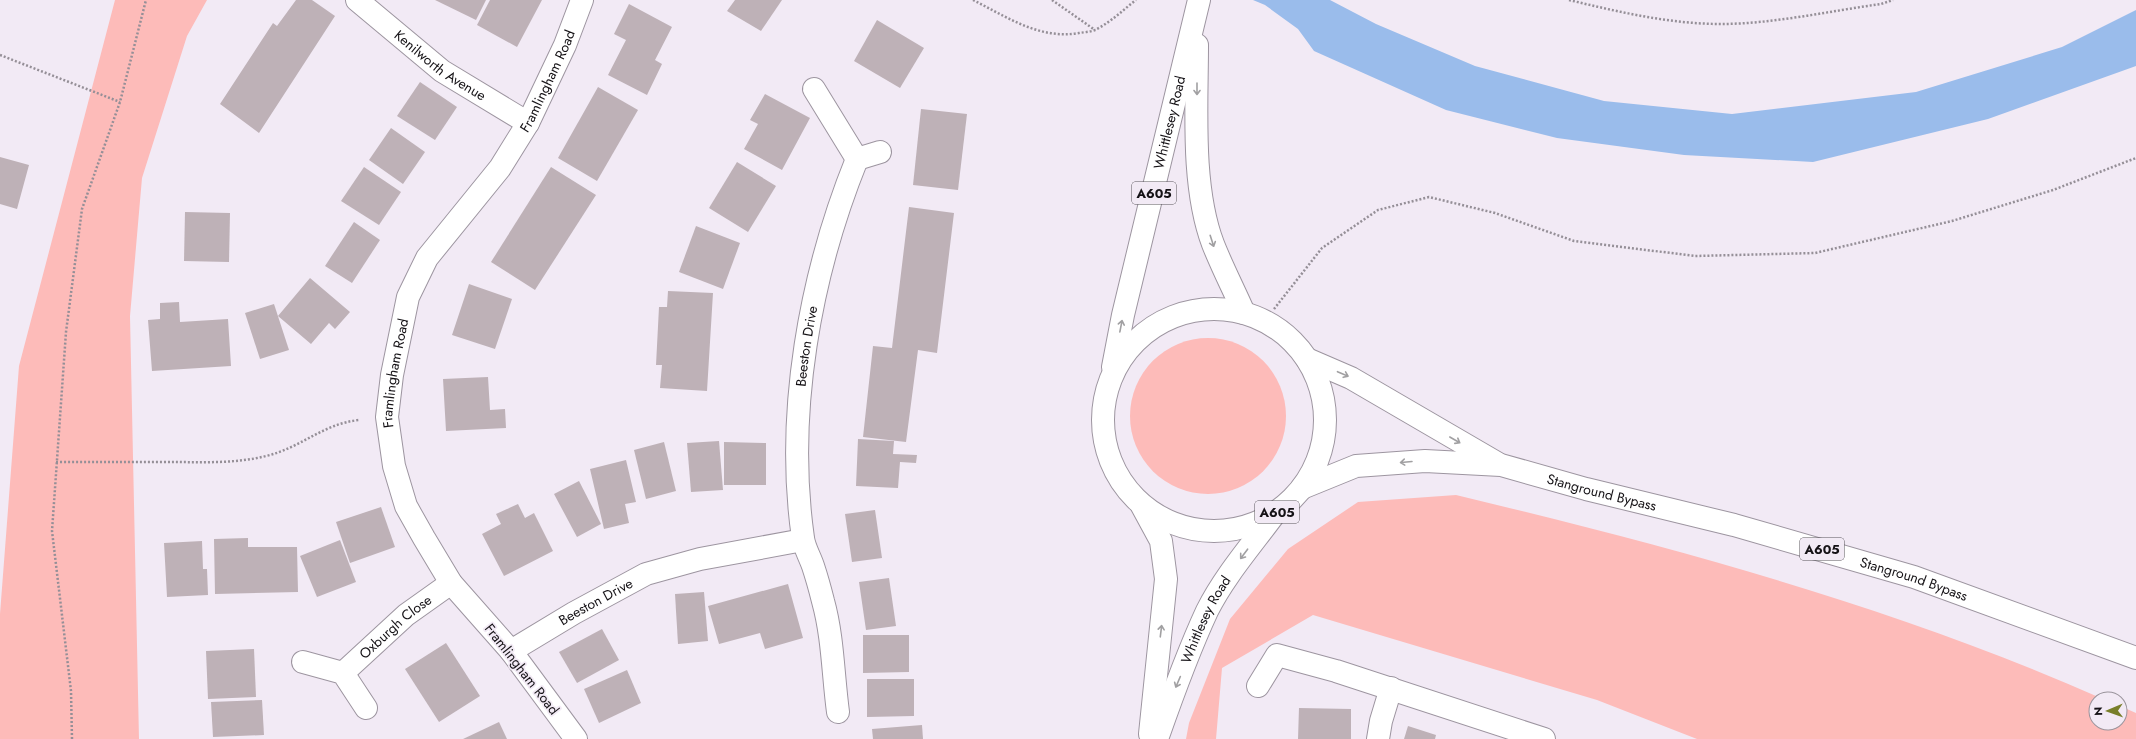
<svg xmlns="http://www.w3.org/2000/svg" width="2136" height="739" font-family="Jost,sans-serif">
<rect width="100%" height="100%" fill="#f2eaf5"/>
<!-- green -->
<g fill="#fdbbb9">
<polygon points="115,0 207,0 187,36 142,178 130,316 139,739 0,739 0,614 19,366"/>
<circle cx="1208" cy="416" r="78"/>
<path d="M1456,495c220,53 440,112 647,204h-7v24h24v-17l16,7v26h-439l-100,-39 -284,-85 -91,53 -6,71h-30l3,-16 41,-104 58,-70 70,-47z"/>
</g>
<!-- water -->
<polygon fill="#9abceb" points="1253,0 1330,0 1376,24 1475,66 1604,101 1732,114 1916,92 2062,47 2136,10 2136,66 1988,119 1813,162 1684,155 1557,138 1446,110 1314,51 1298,29 1265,5"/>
<!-- building -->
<g fill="#beb1b7">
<polygon points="296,0 312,0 335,16 259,133 220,104 273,23 277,26"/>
<polygon points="435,0 486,0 476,20"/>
<polygon points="490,0 542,0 517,47 477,25"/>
<polygon points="735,0 782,0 761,31 727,11"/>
<polygon points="629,4 672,27 655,60 662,64 647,95 608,75 626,40 614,34"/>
<polygon points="877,20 924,48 900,88 854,61"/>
<polygon points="420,82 457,107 435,140 397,116"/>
<polygon points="598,87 638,110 597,181 558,158"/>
<polygon points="765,94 810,118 782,170 744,149 758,124 750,120"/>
<polygon points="921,109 967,114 958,190 913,185"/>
<polygon points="391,128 425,152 403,184 369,160"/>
<polygon points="0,157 29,165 17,209 0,204"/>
<polygon points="737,162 776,186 748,232 709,208"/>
<polygon points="364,167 401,192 379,225 341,201"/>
<polygon points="551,167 596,195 535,290 491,262"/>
<polygon points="909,207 954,213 937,353 918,350 906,442 863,437 873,346 892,348"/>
<polygon points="185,212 230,213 229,262 184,261"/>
<polygon points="354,222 380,240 352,283 325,266"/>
<polygon points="696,226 740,243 723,289 679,272"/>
<polygon points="310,278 350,312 335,329 329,323 311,344 278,316"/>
<polygon points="469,284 512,299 495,349 452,335"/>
<polygon points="668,291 713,293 707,391 660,388 662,365 656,365 659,307 667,307"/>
<polygon points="179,302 180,322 228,319 231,366 152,371 148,320 160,319 160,303"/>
<polygon points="274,304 289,350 260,359 245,313"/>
<polygon points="488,377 490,410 505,409 506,428 446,431 443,379"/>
<polygon points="858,439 894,441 893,454 917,455 916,463 900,462 898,488 856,486"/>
<polygon points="719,441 723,490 691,492 687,443"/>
<polygon points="664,442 676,491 646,499 634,450"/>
<polygon points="724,442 766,443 766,485 724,485"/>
<polygon points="626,460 636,502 625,504 629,523 604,529 590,469"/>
<polygon points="579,481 601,524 577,537 554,494"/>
<polygon points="518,504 525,518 534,513 553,551 504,576 482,534 501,524 496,514"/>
<polygon points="381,507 395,547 350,563 336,522"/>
<polygon points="875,510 882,558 852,562 845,514"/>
<polygon points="248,538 248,547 297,547 298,592 215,594 214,539"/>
<polygon points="340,540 356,582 317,597 300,556"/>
<polygon points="202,541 203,569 207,569 208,595 167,597 164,543"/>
<polygon points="889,578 896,626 866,630 859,582"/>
<polygon points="788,584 803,638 765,649 760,633 719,644 708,606"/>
<polygon points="704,592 708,641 678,644 675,594"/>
<polygon points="602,629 619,660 577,683 559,652"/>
<polygon points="863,635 909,635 909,672 863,673"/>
<polygon points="446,643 480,696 439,722 405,669"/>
<polygon points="254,649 256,697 208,699 206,651"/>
<polygon points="627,670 641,703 599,723 584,689"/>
<polygon points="867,679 914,679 914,716 867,717"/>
<polygon points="262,700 264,735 213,737 211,702"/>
<polygon points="1299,708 1351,709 1351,739 1298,739"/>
<polygon points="499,722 507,739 463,739"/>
<polygon points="922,725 923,739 873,739 872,729"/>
<polygon points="1408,726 1436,735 1435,739 1404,739"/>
</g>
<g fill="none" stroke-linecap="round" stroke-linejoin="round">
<!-- minor casing -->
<g stroke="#9d95a0" stroke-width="24">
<g id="minor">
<path id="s1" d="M357,0l85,71 86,52"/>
<polyline points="814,89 857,159 880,152"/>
<path id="s2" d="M511,651l63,-38 72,-39 54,-15 103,-19"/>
<polyline points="303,662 343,673 366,708"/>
<path id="s3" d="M343,673l63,-58 45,-32"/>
<polyline points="1258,686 1277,655 1336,671 1544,739"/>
<path id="s4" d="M838,712c-5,-37 -5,-75 -15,-111 -3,-12 -6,-23 -10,-35 -3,-9 -9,-19 -10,-28 -18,-125 7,-263 54,-379"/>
<path id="s5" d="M576,739l-65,-88 -60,-68 -27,-45 -18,-32 -12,-40 -7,-49 5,-42 16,-78 19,-39 73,-90 28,-45 37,-78 17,-45"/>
<polyline points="1378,739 1381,721 1391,688"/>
</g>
</g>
<!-- major casing -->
<g stroke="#9d95a0" stroke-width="24">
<g id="major">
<path d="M1197,45c0,61 -6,141 16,199 9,23 21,46 31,69"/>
<circle cx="1214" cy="420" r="111"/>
<polyline points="1307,359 1351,378 1497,463"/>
<path id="s6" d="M1113,367l10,-52 76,-315"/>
<path id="s7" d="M1302,488l54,-22 69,-5 76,4 85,24 148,36 180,52 222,81"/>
<polyline points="1142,506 1161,541 1166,579 1150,734"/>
<path id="s8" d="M1157,739c15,-43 31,-87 50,-128 17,-34 43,-64 66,-95"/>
</g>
</g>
<!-- path -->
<g stroke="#958f97" stroke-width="2.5" stroke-dasharray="2 2" stroke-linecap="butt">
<path d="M973,0c34,17 67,40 106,33 6,-1 13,-1 18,-4 15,-8 26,-19 39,-29"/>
<polyline points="1052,0 1095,30"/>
<path d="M1569,0c50,12 101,24 152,24 51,0 109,-13 160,-20l12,-4"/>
<polyline points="0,55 120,102"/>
<polyline points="1274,309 1322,248 1378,210 1429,197 1495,213 1574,241 1695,256 1815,253 1952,221 2053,190 2136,158"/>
<path d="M56,462c38,0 75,0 113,0 32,0 66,2 97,-6 35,-8 56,-32 93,-36"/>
<polyline points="72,739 71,691 52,531 66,332 82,209 120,102 146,0"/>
</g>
<!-- minor -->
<use href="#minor" stroke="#fff" stroke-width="22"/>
<!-- major -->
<use href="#major" stroke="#fff" stroke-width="22"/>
</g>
<!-- one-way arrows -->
<defs><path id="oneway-shaft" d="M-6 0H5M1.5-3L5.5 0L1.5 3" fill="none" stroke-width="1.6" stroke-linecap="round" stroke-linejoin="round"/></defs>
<g stroke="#a1a0a2">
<use href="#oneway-shaft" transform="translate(1197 89) rotate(90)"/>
<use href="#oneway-shaft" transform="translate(1212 241) rotate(72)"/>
<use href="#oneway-shaft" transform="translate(1121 326) rotate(-79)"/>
<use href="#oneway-shaft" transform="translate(1343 374) rotate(23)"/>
<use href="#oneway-shaft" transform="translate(1455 440) rotate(30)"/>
<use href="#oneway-shaft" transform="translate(1406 462) rotate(175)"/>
<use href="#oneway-shaft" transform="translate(1244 554) rotate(127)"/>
<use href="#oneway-shaft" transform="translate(1161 631) rotate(-83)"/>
<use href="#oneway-shaft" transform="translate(1178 682) rotate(113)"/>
</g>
<g text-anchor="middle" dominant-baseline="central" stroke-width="3.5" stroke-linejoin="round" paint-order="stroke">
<!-- shield labels -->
<g fill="#f2eaf5" stroke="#575359" stroke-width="1">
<rect x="1132" y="182" width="44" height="22" rx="3"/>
<rect x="1255" y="501" width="44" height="22" rx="3"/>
<rect x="1800" y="538" width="44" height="22" rx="3"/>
</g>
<g font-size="13" font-weight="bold" fill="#151216">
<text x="1154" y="193">A605</text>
<text x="1277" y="512">A605</text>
<text x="1822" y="549">A605</text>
</g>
<!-- street labels -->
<g font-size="14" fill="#151216" stroke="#f2eaf5">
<text stroke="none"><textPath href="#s1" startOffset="106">Kenilworth Avenue</textPath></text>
<text stroke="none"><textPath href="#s5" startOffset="761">Framlingham Road</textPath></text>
<text stroke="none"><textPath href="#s6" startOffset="251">Whittlesey Road</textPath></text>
<text stroke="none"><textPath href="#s4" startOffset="371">Beeston Drive</textPath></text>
<text stroke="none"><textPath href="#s5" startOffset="425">Framlingham Road</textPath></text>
<text stroke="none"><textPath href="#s7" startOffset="308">Stanground Bypass</textPath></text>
<text stroke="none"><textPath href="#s7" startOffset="632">Stanground Bypass</textPath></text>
<text stroke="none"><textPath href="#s2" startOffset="98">Beeston Drive</textPath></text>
<text stroke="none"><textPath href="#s8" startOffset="129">Whittlesey Road</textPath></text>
<text stroke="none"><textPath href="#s3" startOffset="70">Oxburgh Close</textPath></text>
<text transform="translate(522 669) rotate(52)">Framlingham Road</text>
</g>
</g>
<!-- north arrow -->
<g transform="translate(2108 711) rotate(268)"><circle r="19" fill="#f2eaf5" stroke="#9a949c"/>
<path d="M0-3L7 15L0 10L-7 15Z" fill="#787e29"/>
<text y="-6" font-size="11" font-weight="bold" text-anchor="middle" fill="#151216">N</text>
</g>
</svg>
